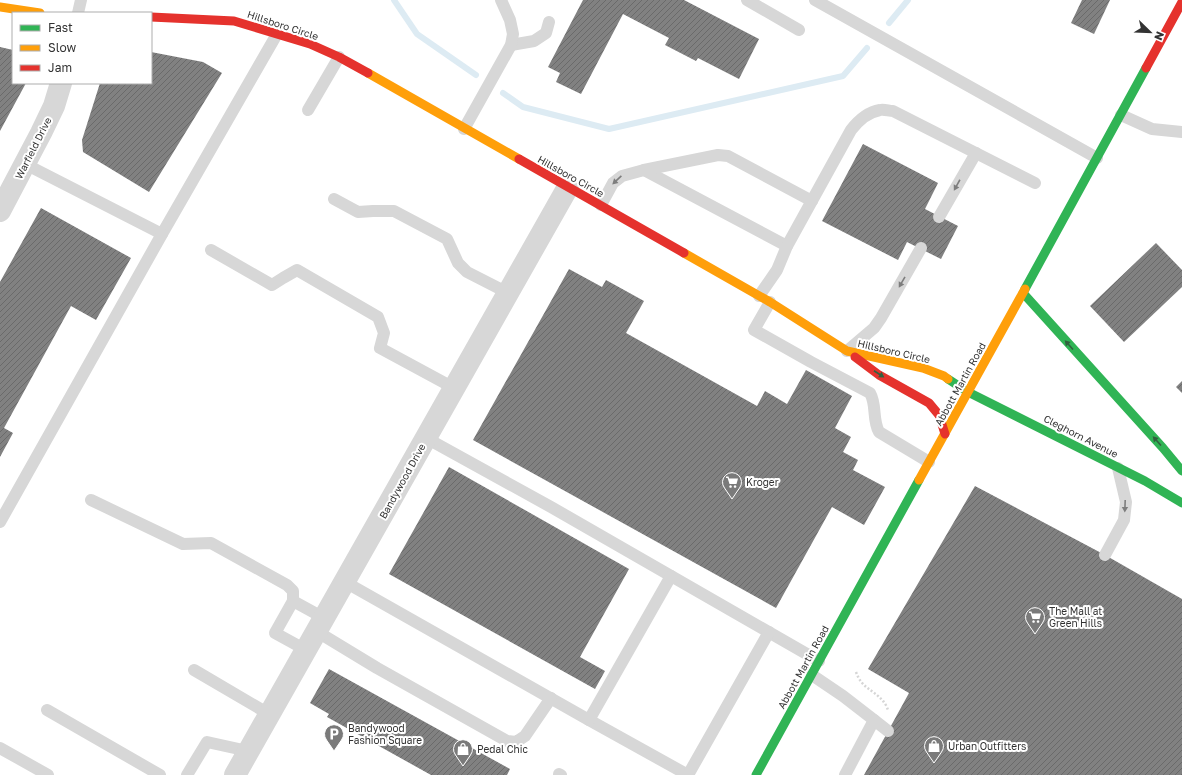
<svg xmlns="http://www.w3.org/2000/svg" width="1182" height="775" font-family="'Golos Text',sans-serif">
<defs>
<pattern id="building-hatch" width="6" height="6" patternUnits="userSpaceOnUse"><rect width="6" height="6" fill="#818181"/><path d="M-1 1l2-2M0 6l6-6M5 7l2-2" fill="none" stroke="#6a6a6a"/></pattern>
</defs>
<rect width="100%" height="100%" fill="#fff"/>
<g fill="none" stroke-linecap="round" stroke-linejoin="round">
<!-- stream -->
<g stroke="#ddebf3" stroke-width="6">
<polyline points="394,0 417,34 476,75"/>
<polyline points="889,23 908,0"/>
<polyline points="503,93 523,107 609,129 843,76 867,48"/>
</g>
</g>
<!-- building -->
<g fill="url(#building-hatch)">
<polygon points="583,0 684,0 759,39 739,79 698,58 696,61 665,45 669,38 623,14 581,94 556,82 560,73 548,67"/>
<polygon points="1082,0 1110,0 1094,34 1071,23"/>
<polygon points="0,47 13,50 13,83 26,83 0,131"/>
<polygon points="151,52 203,62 222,73 149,192 83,152 82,140 100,83 151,83"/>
<polygon points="863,144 938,183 925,209 958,226 941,259 907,242 898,260 822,221"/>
<polygon points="41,208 131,258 96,320 71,306 4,428 13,433 0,457 0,282"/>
<polygon points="1156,243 1182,270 1182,287 1124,342 1090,306"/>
<polygon points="569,269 602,287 606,280 644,301 626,333 757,406 765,391 787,404 806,370 852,396 835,428 851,437 843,452 858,460 853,470 885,487 864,525 832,507 776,608 473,440"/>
<polygon points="1182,381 1182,393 1176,387"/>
<polygon points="449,467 629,569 580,657 605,671 595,689 389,574"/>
<polygon points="975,486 1105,555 1182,599 1182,775 864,775 909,693 868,669"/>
<polygon points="329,669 510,769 507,775 431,775 327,717 329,714 310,703"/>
</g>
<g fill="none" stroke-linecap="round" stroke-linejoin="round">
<!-- path -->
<path stroke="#d6d6d6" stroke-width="2.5" stroke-dasharray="2 2" stroke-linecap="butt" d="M856,672c6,17 17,17 27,29 2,2 4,6 5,9"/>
<!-- lane -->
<g stroke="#d7d7d7" stroke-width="12">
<polyline points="747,0 799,30"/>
<polyline points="815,0 1097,158"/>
<polyline points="78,13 81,0"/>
<polyline points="511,45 534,41 546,33 549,22"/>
<polyline points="308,110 339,57"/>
<polyline points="1121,115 1152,129 1182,132"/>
<polyline points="464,129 511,45 513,34 510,20 501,0"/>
<polyline points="25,164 162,234 277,34"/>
<polyline points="644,170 787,246"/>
<polyline points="334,199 358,212 373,211 394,211 447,239 458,263 467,272 508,293"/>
<polyline points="601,205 613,183 622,176 644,170 718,155 728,156 812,201"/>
<polyline points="939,217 976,153"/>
<polyline points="211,250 272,285 283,278 297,270 378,317 384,333 380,348 454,388"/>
<path d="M759,296l18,-26 10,-24 64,-116c7,-9 17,-18 29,-20 4,-1 9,1 13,1l142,72"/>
<path d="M770,302l-16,28 57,32 59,31c7,12 2,26 9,39l50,30"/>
<polyline points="847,351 874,328 881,318 921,248"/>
<polyline points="426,438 551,507 819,661"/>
<polyline points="91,500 183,544 211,543 287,585 293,591 293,601"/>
<polyline points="0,522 162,234"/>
<polyline points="1105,555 1124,520 1126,502 1118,468"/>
<polyline points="671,576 589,720 688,775"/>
<polyline points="345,582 589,720"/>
<polyline points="316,631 377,668 507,741 516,742 525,736 551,698"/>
<polyline points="306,650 275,633 293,601 324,618"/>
<polyline points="194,670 269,714"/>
<polyline points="812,675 843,696 874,720 845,775"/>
<polyline points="47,710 160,775"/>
<polyline points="874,720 888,731"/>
<polyline points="0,748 48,775"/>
<polyline points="187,775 207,742 248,751"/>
<polyline points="559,775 559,774 561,775"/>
<polyline points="688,775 769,632"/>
</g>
<!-- street -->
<g stroke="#d7d7d7" stroke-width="22">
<polyline points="0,211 41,133 54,106 61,83"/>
<polyline points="235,775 568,187"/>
</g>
<!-- fast -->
<g stroke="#30b455" stroke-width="9">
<polyline points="1025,289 1146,68"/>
<polyline points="1023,293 1163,448 1182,471"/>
<polyline points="948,379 968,392 1145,481 1182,503"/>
<polyline points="756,775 919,480"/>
</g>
<!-- slow -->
<g stroke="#ff9f0a" stroke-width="9">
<polyline points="0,7 40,13"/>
<polyline points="368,73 519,159"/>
<polyline points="684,253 770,302 847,351 923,368 944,376 948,379"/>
<polyline points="919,480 1025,289"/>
</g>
<!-- jam -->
<g stroke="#e5322d" stroke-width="9">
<polyline points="151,17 234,21 310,44 339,57 368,73"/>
<polyline points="1146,68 1182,2"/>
<polyline points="519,159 684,253"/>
<polyline points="855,357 879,375 929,403 939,415 945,434"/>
</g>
</g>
<!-- one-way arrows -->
<defs><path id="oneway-solid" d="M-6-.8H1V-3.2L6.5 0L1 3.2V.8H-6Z"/></defs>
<g fill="#7d7d7d">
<use href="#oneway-solid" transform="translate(617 180) rotate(137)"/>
<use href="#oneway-solid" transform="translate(957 185) rotate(119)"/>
<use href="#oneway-solid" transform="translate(902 282) rotate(120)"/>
<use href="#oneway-solid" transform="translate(1125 506) rotate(92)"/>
</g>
<g fill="#32603f">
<use href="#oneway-solid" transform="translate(1069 345) rotate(-132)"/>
<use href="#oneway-solid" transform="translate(879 374) rotate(33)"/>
<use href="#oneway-solid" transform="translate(1157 441) rotate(-132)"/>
</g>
<!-- icons -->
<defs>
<g id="supermarket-pin" transform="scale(1)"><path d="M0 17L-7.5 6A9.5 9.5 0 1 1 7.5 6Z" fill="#7a7a7a" stroke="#fff"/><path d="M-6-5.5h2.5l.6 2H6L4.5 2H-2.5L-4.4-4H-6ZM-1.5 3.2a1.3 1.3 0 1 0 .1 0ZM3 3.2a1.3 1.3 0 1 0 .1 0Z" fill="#fff"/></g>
<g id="parking-pin" transform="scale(1)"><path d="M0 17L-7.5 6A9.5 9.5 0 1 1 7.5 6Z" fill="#7a7a7a" stroke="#fff"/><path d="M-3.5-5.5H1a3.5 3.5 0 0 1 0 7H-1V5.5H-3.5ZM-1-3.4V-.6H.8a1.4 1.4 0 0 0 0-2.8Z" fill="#fff"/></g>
<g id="shop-pin" transform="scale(1)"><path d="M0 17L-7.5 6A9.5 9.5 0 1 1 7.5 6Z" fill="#7a7a7a" stroke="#fff"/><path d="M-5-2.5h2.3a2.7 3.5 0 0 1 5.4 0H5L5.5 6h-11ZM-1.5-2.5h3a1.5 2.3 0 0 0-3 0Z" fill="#fff"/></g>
</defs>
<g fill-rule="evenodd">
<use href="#supermarket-pin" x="732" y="482"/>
<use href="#supermarket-pin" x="1035" y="617"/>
<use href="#parking-pin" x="334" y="734"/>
<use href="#shop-pin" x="934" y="746"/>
<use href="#shop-pin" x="463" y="749"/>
</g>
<g text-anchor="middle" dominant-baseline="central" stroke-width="4" stroke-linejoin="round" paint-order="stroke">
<!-- street labels -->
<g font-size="10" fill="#333" stroke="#fff">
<text transform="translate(283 25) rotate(18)">Hillsboro Circle</text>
<text transform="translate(33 148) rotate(-63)">Warfield Drive</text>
<text transform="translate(571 176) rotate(29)">Hillsboro Circle</text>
<text transform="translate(894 351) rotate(13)">Hillsboro Circle</text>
<text transform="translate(960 384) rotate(-61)">Abbott Martin Road</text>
<text transform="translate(1081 436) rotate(27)">Cleghorn Avenue</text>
<text transform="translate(402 481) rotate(-61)">Bandywood Drive</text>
<text transform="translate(803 667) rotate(-61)">Abbott Martin Road</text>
</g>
<!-- poi labels -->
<g font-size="10" fill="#333" stroke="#fff" text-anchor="start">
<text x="746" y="482">Kroger</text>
<text x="1049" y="611">The Mall at<tspan x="1049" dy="12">Green Hills</tspan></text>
<text x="348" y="728">Bandywood<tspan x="348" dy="12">Fashion Square</tspan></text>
<text x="948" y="746">Urban Outfitters</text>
<text x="477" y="749">Pedal Chic</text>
</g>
</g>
<!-- legend -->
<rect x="12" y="12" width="140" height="72" fill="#ffffff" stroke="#adadad"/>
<rect x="20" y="25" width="20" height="6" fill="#30b455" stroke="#adadad"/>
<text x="48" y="32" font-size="12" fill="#333333">Fast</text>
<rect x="20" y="45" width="20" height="6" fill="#ff9f0a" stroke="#adadad"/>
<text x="48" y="52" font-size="12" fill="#333333">Slow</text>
<rect x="20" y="65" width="20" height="6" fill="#e5322d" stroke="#adadad"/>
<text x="48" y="72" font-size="12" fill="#333333">Jam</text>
<!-- north arrow -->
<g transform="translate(1150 32) rotate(113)" stroke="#ffffff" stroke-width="3" paint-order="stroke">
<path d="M0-3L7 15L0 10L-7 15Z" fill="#333333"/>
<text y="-6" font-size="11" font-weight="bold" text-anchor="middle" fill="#333333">N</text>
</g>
</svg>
